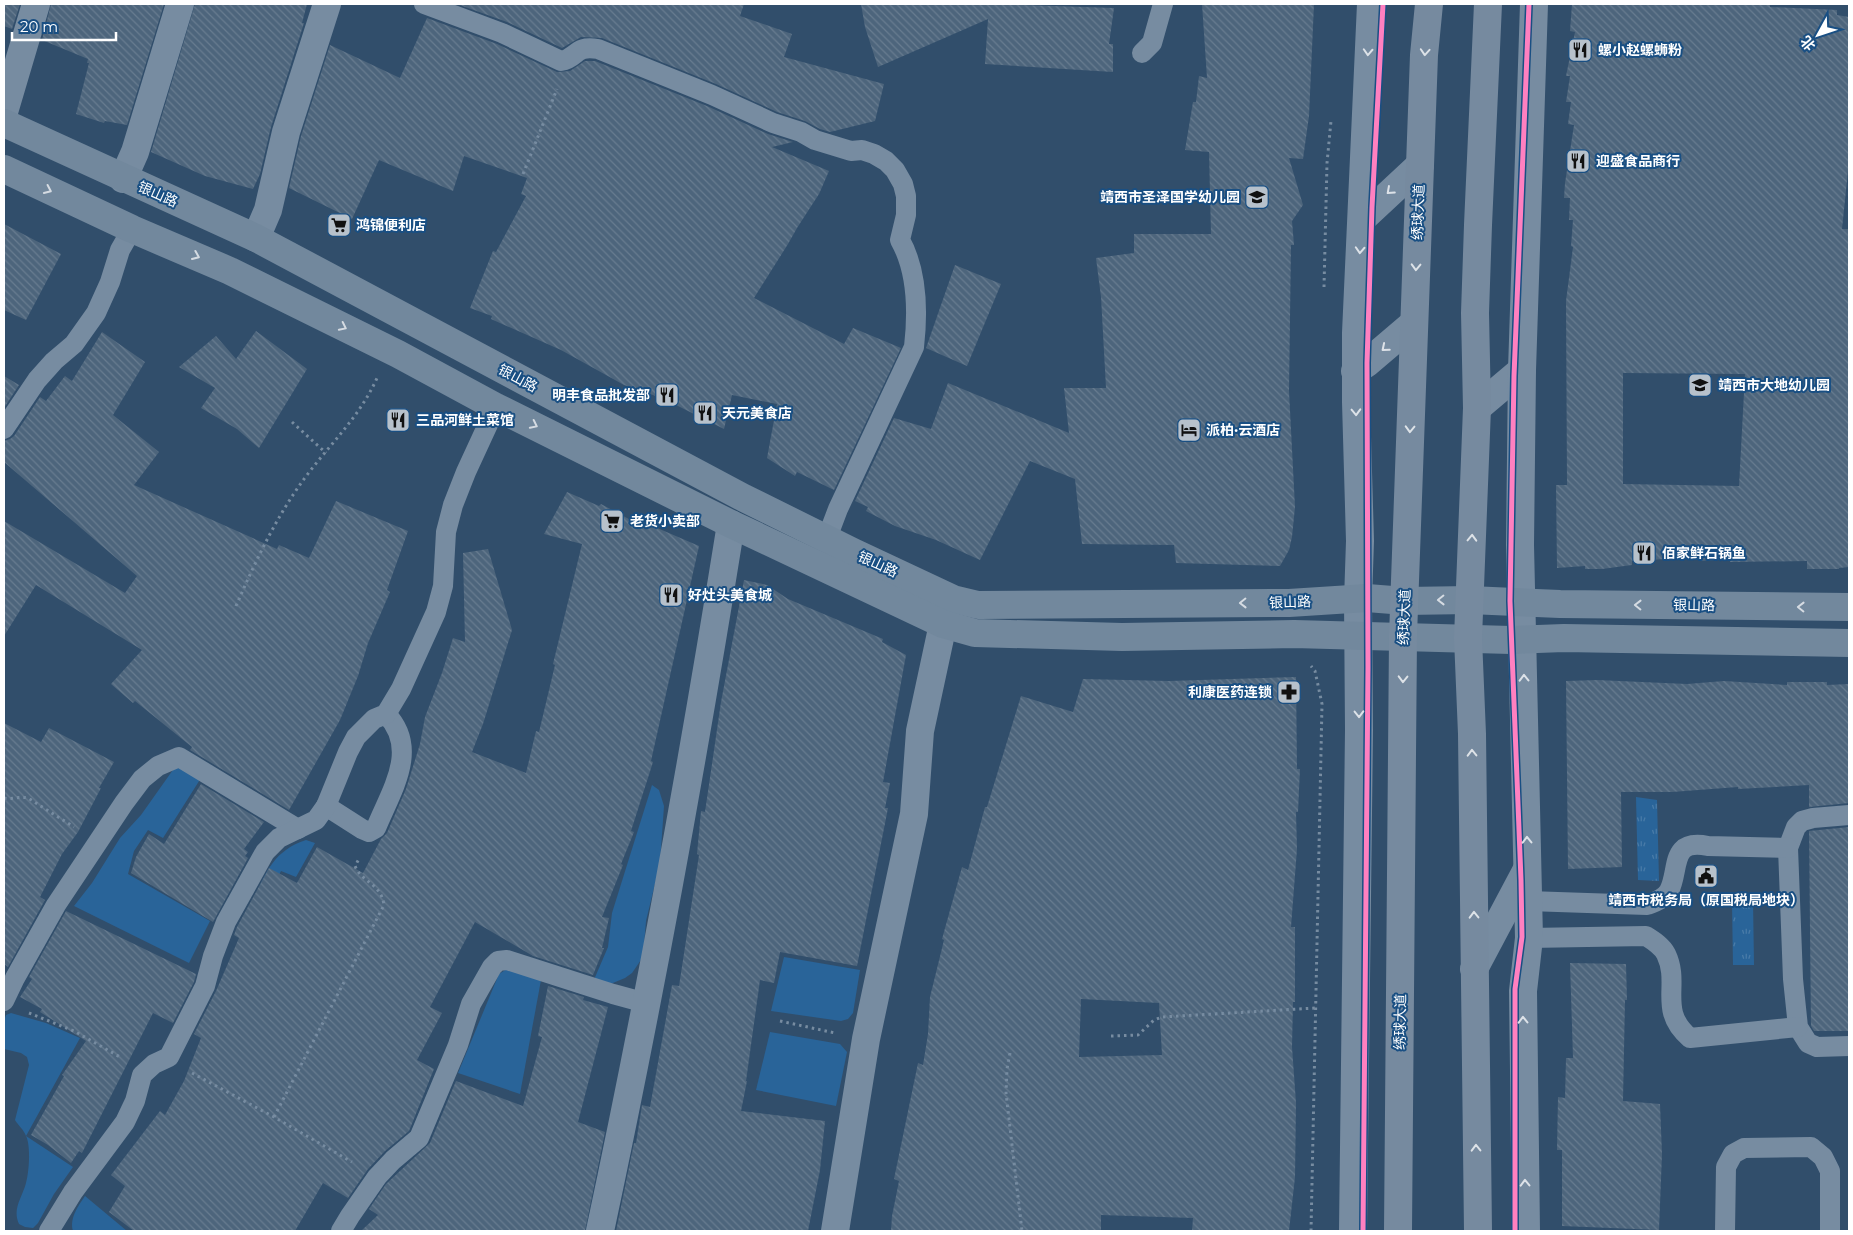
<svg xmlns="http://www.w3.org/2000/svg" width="1853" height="1235" font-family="Montserrat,'Noto Sans SC',sans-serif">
<defs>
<pattern id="grass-tufts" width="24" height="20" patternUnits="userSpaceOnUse" patternTransform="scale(1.25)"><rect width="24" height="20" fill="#296499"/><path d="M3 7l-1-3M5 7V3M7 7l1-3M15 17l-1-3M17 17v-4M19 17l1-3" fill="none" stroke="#497ba8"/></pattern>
<pattern id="building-back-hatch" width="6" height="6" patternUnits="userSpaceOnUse" patternTransform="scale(1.25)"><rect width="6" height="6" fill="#4d657c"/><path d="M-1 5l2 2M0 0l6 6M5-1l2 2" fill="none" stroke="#687c90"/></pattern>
</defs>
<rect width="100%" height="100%" fill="#314e6b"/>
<!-- grass -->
<g fill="url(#grass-tufts)">
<polygon points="1636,797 1657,800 1659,881 1638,880"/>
<polygon points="1732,902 1753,902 1754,965 1733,965"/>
</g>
<!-- garden -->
<g fill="#296499">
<polygon points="178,765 201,778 163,838 148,830 134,851 128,874 210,921 189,963 74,906 92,883 120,838 141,815 175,767"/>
<polygon points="652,785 659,790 664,806 660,863 646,921 643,957 632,973 625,978 608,985 593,982 608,947 612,913"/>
<path d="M306,840l9,3 -19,34 -15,-6 -19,39 -11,-5c14,-30 21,-54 55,-65z"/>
<polygon points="784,957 860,970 853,1013 848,1019 841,1021 771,1011"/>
<polygon points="507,969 541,980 520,1094 458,1073 499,974"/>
<path d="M11,1013l35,10 34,15 -54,98 47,31 -19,27 -16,29 -5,5 -8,-1 -6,-3c-7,-15 3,-26 7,-41 3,-11 5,-37 0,-47 -2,-6 -8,-11 -11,-16l14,-55 -2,-8 -6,-4 -17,-4v-28l2,-6z"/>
<polygon points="770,1032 840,1044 847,1052 836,1106 756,1090"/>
<path d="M85,1196l42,35h-54c-4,-12 5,-25 12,-35z"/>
</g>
<!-- building -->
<g fill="url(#building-back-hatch)" fill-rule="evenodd">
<polygon points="4,4 20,4 12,29 4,26"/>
<polygon points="51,4 164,4 127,125 105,121 104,123 76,114 89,63 87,63 88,59 42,40"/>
<polygon points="195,4 307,4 302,23 304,23 271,127 260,174 253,189 205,176 151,152"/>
<polygon points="457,4 744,4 740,16 792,34 784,57 884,84 875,121 830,132 820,129 805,121 777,112 716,84 602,38 581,37 562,48 507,22"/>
<polygon points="861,4 1025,4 1022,5 1114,8 1109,44 1113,44 1113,72 985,64 988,19 878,67 865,27"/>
<polygon points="1202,4 1314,4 1309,116 1303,159 1289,158 1303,205 1292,221 1294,245 1291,245 1289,391 1295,507 1292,537 1289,550 1280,566 1176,563 1174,545 1082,544 1075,479 1030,461 980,560 936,540 895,526 866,511 868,507 855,501 894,418 931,429 948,383 1069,433 1064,388 1106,388 1101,297 1096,258 1134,253 1134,234 1211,234 1209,152 1185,150 1193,102 1196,102 1199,76 1207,78"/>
<path d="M1572,4h198v3l67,3v5l12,2v144l-7,68h7v338l-10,1v1h-32v-8l-77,1v-3l-29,2v-4l-69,4v4l-30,4h-17v-3l-28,2 -1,-83h11l-1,-184 7,-54 -2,-1 2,-26h-4l1,-22h-6l1,-15 9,-58 -6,-1 3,-22h-5l4,-26h-4l9,-44 -5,-1zM1623,373l122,1 -6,112 -116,-2z"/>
<polygon points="427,18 497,44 557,72 570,71 585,61 595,61 707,106 768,134 793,142 772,147 829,171 819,194 797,228 788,244 754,298 844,344 853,328 901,348 834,490 797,472 795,476 767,458 777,404 732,395 724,429 672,403 671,405 653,395 624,385 561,350 491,319 492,316 470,308 493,251 496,252 526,196 521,194 527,178 464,156 453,191 379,160 352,219 289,188 301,136 330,45 400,78"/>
<polygon points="4,224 61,254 26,320 4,310"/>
<polygon points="955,265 1001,284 967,366 926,348"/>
<polygon points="256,331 307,369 259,448 237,429 201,408 215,388 179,367 216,336 236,359"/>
<polygon points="102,332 145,362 113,415 159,452 134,485 277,549 279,545 309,558 336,501 408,531 387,590 390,592 368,643 358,676 340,720 289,810 190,750 192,747 135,701 133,703 111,684 142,650 36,585 4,636 4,521 125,593 137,576 4,462 4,441 10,439 14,436 40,397 46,401 65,376 72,381"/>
<polygon points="4,376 19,385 4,408"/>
<polygon points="567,492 599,506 601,504 640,525 641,521 699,546 651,761 653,762 631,831 634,832 621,864 623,865 602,917 609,918 602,948 604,948 593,975 533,956 475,922 430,1007 442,1013 417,1060 434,1069 409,1131 385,1151 368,1169 348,1198 323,1183 295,1231 134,1231 109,1212 125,1186 111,1175 160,1111 165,1115 184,1081 201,1038 194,1034 216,991 239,938 234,935 237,927 269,868 297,883 317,847 363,873 381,839 387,833 406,789 420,744 425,717 442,673 453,638 465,642 463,553 488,549 512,630 483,724 472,752 526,773 536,731 539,732 555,665 553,664 582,544 544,534"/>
<polygon points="744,580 767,585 788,599 883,639 882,642 906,655 883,782 890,783 885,808 888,808 857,966 780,952 774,983 760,980 746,1081 747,1081 741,1111 825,1121 820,1170 808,1231 616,1231 634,1143 636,1143 642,1105 650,1107 672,985 679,986 699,855 697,854 701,811 705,812 721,702"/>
<path d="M1296,677l1,92h3l-2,43h-2l1,37 -6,78h4v75h-2l-1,45 4,56 -1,74 -6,54h-97l1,-13 -92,-3v16h-210l1,-15 7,-35 -5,-2 24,-116 5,2 5,-31 2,-37 14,-57 -2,-1 20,-72 6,3 17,-63h2l34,-111 52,16 10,-33 86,2zM1081,999l78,4 3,52 -83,2z"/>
<polygon points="1597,680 1687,684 1724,681 1787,685 1787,682 1827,682 1827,685 1849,684 1849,803 1809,807 1809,785 1738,789 1738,787 1672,792 1621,792 1622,867 1568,869 1566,681"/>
<polygon points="4,723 41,742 49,728 114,762 99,788 101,788 78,832 62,854 40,897 45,900 8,967 4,964"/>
<polygon points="201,784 264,822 244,849 248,852 245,856 248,858 213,922 131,873 136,857 149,834 164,844"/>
<polygon points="1849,827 1849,1031 1814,1031 1811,1026 1809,831"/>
<polygon points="66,911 196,974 194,982 173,1023 153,1013 82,1153 79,1151 71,1163 48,1145 31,1135 64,1076 62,1075 86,1041 40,1012 42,1009 20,997 32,979 29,977"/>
<polygon points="1570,963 1626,964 1627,1000 1625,1000 1623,1101 1660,1104 1662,1154 1659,1230 1562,1226 1562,1150 1557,1150 1558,1097 1565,1098 1566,1058 1573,1058"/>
<polygon points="548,986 584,997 583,1000 608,1007 578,1122 605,1132 585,1231 361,1231 378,1215 369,1209 386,1184 430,1143 456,1081 523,1106 542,1037 538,1036"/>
</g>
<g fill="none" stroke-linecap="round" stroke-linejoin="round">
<!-- path -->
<g stroke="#778ca1" stroke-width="3" stroke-dasharray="2.5 4" stroke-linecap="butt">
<polyline points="523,174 557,89"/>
<polyline points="1324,287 1327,163 1331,121"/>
<polyline points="292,422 326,453"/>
<path d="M236,606c20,-46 41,-91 71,-131 25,-33 53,-59 70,-97"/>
<path d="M4,798c8,2 15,-2 24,0l46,29"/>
<polyline points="29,1013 74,1031 120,1057"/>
<polyline points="780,1021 835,1033"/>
<polyline points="1111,1036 1138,1035 1154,1020 1162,1017 1316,1008"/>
<polyline points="1010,1053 1007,1069 1006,1093 1022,1231"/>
<polyline points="192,1073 274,1117 352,1162"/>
<path d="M274,1117l110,-212c-3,-22 -22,-22 -29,-39l5,-9"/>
<polyline points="1311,1231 1322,704 1315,671 1311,666"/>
</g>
<!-- lane -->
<g stroke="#778ca1" stroke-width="20">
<path d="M424,4l78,29 59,28c17,-3 13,-16 37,-12l114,46 61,28 28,9 14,8 36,11 11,-1 12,4 12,7 9,9 8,14 3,12v19l-6,25c18,32 18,72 14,107l-76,162 -11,29"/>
<polyline points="1142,53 1152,43 1163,4"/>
<polyline points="4,429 37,380 54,361 74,344 96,313 110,282 120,250 132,229"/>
<path d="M326,806l36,23 7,3 7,-4c15,-37 44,-79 10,-114"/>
<polyline points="1849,815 1813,818 1802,821 1796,827 1788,848 1793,979 1798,1027 1808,1043 1817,1047 1849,1046"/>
<path d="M1528,901l119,4c8,-3 17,-6 22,-14 11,-21 0,-53 39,-45l80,2"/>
<path d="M1529,938l117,-2c8,5 16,10 20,18 15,31 -9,56 24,84l108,-11"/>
<polyline points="4,1001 15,978 56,905 124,803 142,779 158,766 179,757 298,829"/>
<polyline points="49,1231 73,1192 125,1122 135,1101 142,1075 154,1064 169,1057 205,986 213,956 226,922 265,852 279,838 316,820 326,806 348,752 356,737 374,719 386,714 401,689 436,612 443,586 446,532 453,505 466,472 496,407"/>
<polyline points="341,1231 350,1216 377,1177 393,1160 419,1138 458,1045 471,1004 492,967 498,961 507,960 613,994 646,1003"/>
<polyline points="1725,1231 1726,1167 1733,1154 1744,1148 1811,1147 1823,1157 1830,1171 1830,1231"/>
</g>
<!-- street -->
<g stroke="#778ca1" stroke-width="28">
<polyline points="4,112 36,4"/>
<polyline points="123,179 135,152 180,4"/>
<polyline points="1362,219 1420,165"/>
<polyline points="256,238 268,210 286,132 327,4"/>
<polyline points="1355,371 1367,363 1414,323"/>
<polyline points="1477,408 1522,370"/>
<polyline points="1474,969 1526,871"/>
<path d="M600,1231c50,-234 93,-470 131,-707"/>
<polyline points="835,1231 866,1039 914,814 920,731 943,624"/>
<polyline points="1353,1231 1359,730 1358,600 1360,541 1356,402 1356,333 1371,4"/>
<polyline points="1526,1231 1523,991 1529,938 1520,545 1522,370 1534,4"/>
</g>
<!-- secondary -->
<g stroke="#72889d" stroke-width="28">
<polyline points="4,123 256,238 744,498 853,552 953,599 978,605 1289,603 1367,598 1405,601 1470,600 1560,604 1849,607"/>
<polyline points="4,169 132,229 230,271 398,354 496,407 731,524 943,624 975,633 1122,637 1294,634 1511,640 1564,638 1849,643"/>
</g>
<!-- primary -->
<g stroke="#768a9f" stroke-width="28">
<polyline points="1398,1231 1403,636 1424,55 1429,4"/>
<polyline points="1478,1231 1472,734 1468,638 1477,408 1475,313 1478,225 1488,4"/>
</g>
<!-- cycleway casing -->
<g stroke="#194f83" stroke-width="8">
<g id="cycleway">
<polyline points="1363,1231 1368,667 1367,363 1372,207 1383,4"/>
<polyline points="1515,1231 1515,989 1522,937 1521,880 1510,601 1514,376 1529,4"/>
</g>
</g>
<!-- cycleway -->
<use href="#cycleway" stroke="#ff80c0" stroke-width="5"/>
</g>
<!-- one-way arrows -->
<defs><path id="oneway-chevron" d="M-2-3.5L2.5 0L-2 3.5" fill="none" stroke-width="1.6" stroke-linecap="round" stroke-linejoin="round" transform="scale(1.25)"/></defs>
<g stroke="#dde2e8">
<use href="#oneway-chevron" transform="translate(1368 52) rotate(93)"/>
<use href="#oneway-chevron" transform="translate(1390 191) rotate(138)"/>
<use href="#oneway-chevron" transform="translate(1360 250) rotate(93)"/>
<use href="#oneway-chevron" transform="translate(1385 348) rotate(140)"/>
<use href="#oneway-chevron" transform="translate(1356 412) rotate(88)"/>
<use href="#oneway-chevron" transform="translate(1524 678) rotate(-91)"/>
<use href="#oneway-chevron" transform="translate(1359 714) rotate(89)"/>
<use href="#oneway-chevron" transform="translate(1527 840) rotate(-91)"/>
<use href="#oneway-chevron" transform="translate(1523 1020) rotate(-91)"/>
<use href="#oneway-chevron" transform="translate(1525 1183) rotate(-91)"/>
</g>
<g stroke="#dde2e7">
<use href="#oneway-chevron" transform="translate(1425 52) rotate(94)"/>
<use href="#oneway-chevron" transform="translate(1416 267) rotate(92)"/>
<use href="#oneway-chevron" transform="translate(1410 429) rotate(92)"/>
<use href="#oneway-chevron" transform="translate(1472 538) rotate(-88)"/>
<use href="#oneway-chevron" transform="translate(1403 679) rotate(91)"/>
<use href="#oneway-chevron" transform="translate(1472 753) rotate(-91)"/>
<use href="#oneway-chevron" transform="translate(1474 915) rotate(-91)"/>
<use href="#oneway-chevron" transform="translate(1476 1148) rotate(-91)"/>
</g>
<g stroke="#d5dbe2">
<use href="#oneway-chevron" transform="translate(48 190) rotate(25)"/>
<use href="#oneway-chevron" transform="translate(196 256) rotate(23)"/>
<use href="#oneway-chevron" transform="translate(343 327) rotate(26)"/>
<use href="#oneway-chevron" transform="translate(534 425) rotate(26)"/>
<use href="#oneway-chevron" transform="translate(1441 600) rotate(179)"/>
<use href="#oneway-chevron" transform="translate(1243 603) rotate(179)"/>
<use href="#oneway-chevron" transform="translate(1638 605) rotate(-179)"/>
<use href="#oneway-chevron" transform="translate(1801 607) rotate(-179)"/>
</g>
<!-- icons -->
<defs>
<g id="restaurant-square" transform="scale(1.25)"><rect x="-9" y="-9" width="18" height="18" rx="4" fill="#b7c1cb" stroke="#194f83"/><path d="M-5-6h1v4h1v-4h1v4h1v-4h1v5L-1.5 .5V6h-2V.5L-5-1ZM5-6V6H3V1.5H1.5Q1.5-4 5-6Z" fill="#111"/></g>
<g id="school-square" transform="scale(1.25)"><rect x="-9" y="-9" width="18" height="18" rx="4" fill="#b7c1cb" stroke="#194f83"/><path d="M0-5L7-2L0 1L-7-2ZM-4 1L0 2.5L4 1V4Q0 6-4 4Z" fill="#111"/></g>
<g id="supermarket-square" transform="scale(1.25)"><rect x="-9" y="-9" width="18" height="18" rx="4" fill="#b7c1cb" stroke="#194f83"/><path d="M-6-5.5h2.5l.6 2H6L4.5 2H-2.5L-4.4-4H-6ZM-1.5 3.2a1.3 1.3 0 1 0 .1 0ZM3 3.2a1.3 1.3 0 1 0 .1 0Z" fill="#111"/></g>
<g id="hotel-square" transform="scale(1.25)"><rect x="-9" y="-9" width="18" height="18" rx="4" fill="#b7c1cb" stroke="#194f83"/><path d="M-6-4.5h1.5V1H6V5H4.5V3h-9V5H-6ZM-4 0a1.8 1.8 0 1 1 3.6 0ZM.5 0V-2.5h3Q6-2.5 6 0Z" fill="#111"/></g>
<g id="pharmacy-square" transform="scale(1.25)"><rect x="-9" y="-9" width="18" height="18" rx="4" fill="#b7c1cb" stroke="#194f83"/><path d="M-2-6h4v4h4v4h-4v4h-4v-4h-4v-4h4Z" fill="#111"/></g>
<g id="civic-square" transform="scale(1.25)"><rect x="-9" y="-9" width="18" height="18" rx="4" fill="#b7c1cb" stroke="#194f83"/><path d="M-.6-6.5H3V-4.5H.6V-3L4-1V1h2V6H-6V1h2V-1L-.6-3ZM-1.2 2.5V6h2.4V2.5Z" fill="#111"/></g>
</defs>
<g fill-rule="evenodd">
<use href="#restaurant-square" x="1580" y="50"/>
<use href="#restaurant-square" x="1578" y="161"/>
<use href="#school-square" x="1257" y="197"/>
<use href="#supermarket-square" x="339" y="225"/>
<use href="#school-square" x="1700" y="385"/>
<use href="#restaurant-square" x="667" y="395"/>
<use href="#restaurant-square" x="705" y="413"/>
<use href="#restaurant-square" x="398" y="420"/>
<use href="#hotel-square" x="1189" y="430"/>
<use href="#supermarket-square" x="612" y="521"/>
<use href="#restaurant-square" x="1644" y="553"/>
<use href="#restaurant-square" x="671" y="595"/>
<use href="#pharmacy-square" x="1289" y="692"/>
<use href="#civic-square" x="1706" y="876"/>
</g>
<g text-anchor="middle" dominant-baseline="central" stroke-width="4" stroke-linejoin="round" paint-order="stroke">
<!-- poi labels -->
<g font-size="14" font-weight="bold" fill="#fff" stroke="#194f83" text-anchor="start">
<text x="1598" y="50">螺小赵螺蛳粉</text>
<text x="1596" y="161">迎盛食品商行</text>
<text x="1240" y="197" text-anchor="end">靖西市圣泽国学幼儿园</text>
<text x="356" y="225">鸿锦便利店</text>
<text x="1718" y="385">靖西市大地幼儿园</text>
<text x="650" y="395" text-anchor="end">明丰食品批发部</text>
<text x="722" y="413">天元美食店</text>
<text x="416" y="420">三品河鲜土菜馆</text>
<text x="1206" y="430">派柏·云酒店</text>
<text x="630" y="521">老货小卖部</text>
<text x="1662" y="553">佰家鲜石锅鱼</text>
<text x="688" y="595">好灶头美食城</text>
<text x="1272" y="692" text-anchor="end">利康医药连锁</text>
<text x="1706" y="900" text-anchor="middle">靖西市税务局（原国税局地块）</text>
</g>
<!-- street labels -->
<g font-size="14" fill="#fff" stroke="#194f83">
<text transform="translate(158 194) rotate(24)">银山路</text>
<text transform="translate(1418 212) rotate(-88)">绣球大道</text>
<text transform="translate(518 378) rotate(28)">银山路</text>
<text transform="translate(878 564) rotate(25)">银山路</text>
<text transform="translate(1290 602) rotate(-2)">银山路</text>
<text transform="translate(1694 605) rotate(1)">银山路</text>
<text transform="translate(1404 617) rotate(-88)">绣球大道</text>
<text transform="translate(1400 1022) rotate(-89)">绣球大道</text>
</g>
</g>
<!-- border -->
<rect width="1853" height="1235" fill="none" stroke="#ffffff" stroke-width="10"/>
<!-- north arrow -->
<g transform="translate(1818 35) rotate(230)" stroke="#194f83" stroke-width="4" paint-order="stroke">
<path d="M0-4L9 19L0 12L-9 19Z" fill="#ffffff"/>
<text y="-8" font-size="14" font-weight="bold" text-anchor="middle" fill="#ffffff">北</text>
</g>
<!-- scale -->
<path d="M12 32v8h104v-8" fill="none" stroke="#ffffff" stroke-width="2.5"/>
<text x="20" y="32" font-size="15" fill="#ffffff" stroke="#194f83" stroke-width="4" paint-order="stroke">20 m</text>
</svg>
